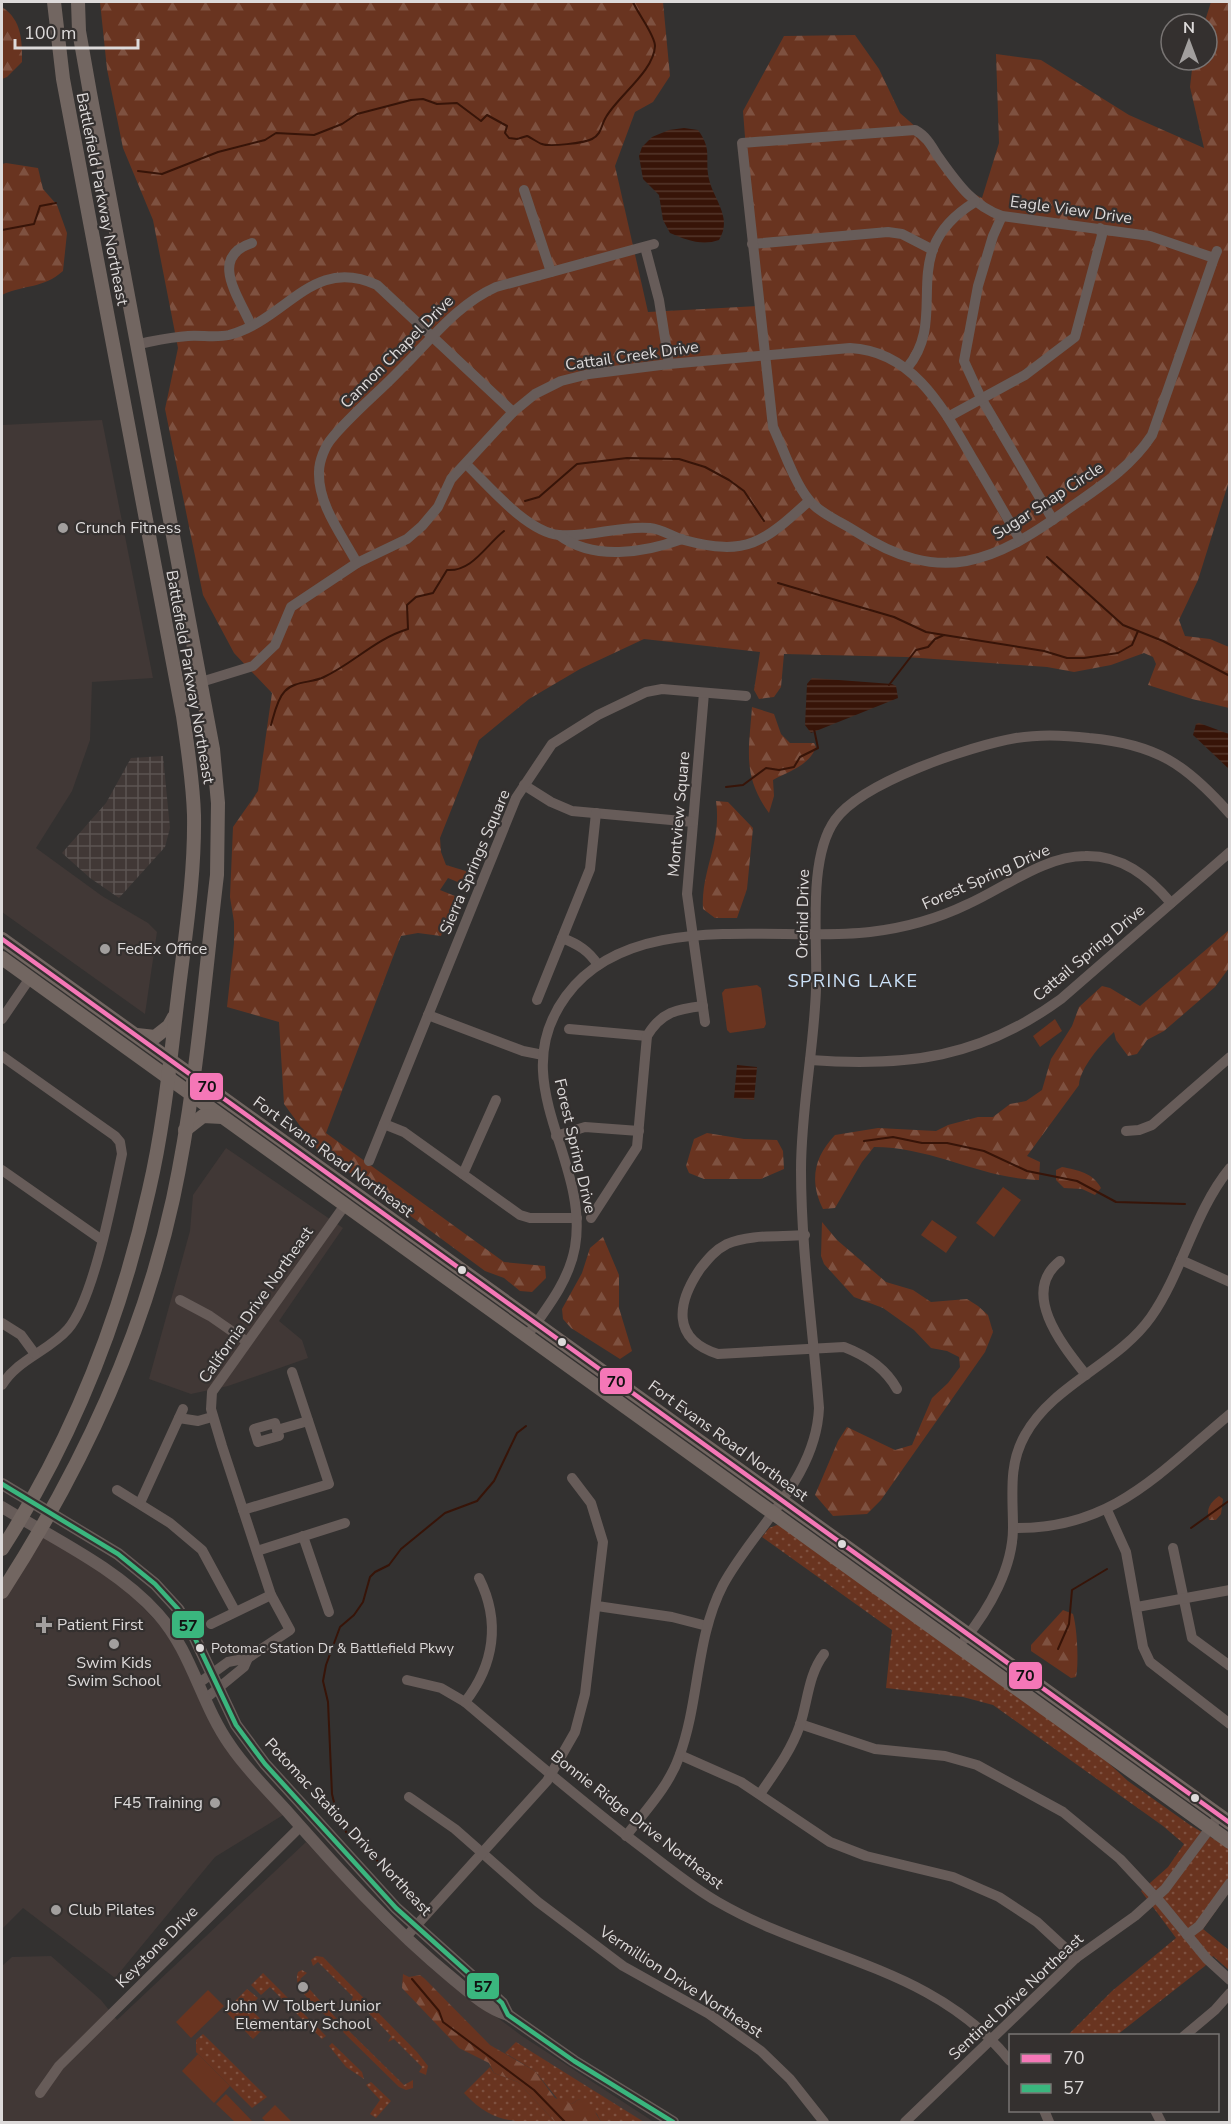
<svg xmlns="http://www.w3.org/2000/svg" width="1231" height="2124" font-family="'Nunito Sans',sans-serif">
<defs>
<pattern id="industrial-grid" width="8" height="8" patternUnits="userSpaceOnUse" patternTransform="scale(1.5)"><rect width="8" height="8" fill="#413836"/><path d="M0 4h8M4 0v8" fill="none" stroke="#5c5452"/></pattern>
<pattern id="grass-dots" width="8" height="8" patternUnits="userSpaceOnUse" patternTransform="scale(1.5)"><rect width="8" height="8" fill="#693420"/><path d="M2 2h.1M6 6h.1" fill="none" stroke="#7e5140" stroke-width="1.8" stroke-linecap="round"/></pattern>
<pattern id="forest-firs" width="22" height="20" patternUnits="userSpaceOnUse" patternTransform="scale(1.5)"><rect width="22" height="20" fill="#693420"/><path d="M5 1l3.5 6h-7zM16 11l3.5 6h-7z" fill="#7e5140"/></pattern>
<pattern id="water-rules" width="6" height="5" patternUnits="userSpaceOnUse" patternTransform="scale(1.5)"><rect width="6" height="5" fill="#371408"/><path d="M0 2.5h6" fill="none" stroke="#54362b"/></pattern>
</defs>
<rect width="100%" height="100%" fill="#333130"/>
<!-- built -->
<g fill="#413836">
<polygon points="102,420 153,678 92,682 90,740 72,791 36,848 102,896 148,923 157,932 145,1014 2,912 2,425"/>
<polygon points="226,1148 343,1228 279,1321 302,1340 308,1358 228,1386 191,1394 149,1379 190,1231 193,1195"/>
<polygon points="40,1531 107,1571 165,1630 213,1715 288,1812 215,1857 115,1978 23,1908 2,1929 2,1592"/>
<polygon points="306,1842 385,1926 432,1969 522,2036 654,2122 2,2122 2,1966 12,1957 51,1956 101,2000 117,2020"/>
</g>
<!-- industrial -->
<polygon fill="url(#industrial-grid)" points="163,756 170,828 165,847 119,898 90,878 62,853 106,803 131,758"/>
<!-- grass -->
<g fill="url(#grass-dots)">
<polygon points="777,1525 783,1527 1101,1756 1128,1781 1190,1825 1229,1848 1229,1892 1203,1929 1229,1950 1229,1970 1213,1956 1205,1966 1117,2035 1068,2035 1112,1991 1176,1938 1141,1891 1168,1867 1184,1844 1163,1826 993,1705 963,1697 886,1688 892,1630 762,1537 769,1528"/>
<polygon points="316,1956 323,1957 417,2052 428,2066 426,2075 419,2072 422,2067 394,2039 388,2042 391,2036 356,2000 350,2004 353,1997 318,1962 313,1966 311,1960"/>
<path d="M302,1970l5,3 -7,6 38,41 -1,6c-12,-13 -47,-36 -39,-54z"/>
<polygon points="263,1973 326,2036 322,2039 270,1987 261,1995 251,1985"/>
<polygon points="247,1989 258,1998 249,2008 267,2025 253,2039 225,2011"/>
<polygon points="346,2028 404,2085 413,2080 413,2088 406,2090 399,2087 343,2032"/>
<polygon points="203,2034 267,2097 252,2108 196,2052 196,2040"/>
<polygon points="516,2042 644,2122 601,2122 597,2114 579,2099 572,2104 560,2102 535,2071 505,2053"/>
<polygon points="332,2043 362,2072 364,2079 346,2067 329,2046"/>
<path d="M490,2067l4,6 24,9 37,40c-41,0 -62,2 -91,-29z"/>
<polygon points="371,2082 391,2101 376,2118 370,2114 380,2100 366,2085"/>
</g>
<!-- forest -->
<g fill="url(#forest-firs)">
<polygon points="100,2 663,2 670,76 653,102 635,112 615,166 648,312 758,306 743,111 784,36 855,35 879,69 900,113 917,128 959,186 982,198 999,143 996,54 1041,60 1129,115 1204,148 1190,87 1193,60 1207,60 1207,24 1204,24 1211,2 1229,2 1229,481 1198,580 1179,620 1185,636 1210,639 1229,647 1229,708 1192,699 1148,685 1156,664 1153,657 1144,653 1111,665 1074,672 1047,667 906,657 784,654 781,687 774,697 759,699 754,690 760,652 644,639 580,669 529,699 479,740 440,838 441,852 446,865 469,872 460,883 448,878 440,890 455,896 441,936 418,933 401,936 326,1133 504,1262 545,1266 546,1278 532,1292 520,1291 504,1278 485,1271 371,1187 319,1152 284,1104 279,1022 227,1007 234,943 234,922 230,897 233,827 258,791 272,693 234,653 203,595 165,409 178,348 153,220 123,148 107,69"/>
<path d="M2,7c20,13 20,34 20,55l-15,15 -5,2z"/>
<path d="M6,163l32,5 5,21 14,16 10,28 -4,38c-20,18 -38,13 -61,24v-131z"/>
<path d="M752,707l22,7 7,20 9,9h24l2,4c-7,19 -27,24 -43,33l1,16 -5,17c-27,-37 -20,-63 -17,-106z"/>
<path d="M716,801l12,1 25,26 -6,61 -10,29h-22l-12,-9c-2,-40 19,-65 13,-108z"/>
<path d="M1229,930v38l-14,19 -51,44 -17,9 -10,14 -9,2 -12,-16 -2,-8c-13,12 -34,36 -35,53l-52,71 13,6 -1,18c-57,-1 -106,-33 -165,-33l-12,15 -27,46 -12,1c-14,-28 -9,-52 12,-74l43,-7 58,3 12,-6 30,-8h15l17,-13 16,-3 16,-11 9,-31 21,-33 7,-19 23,-21 8,2 30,18z"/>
<polygon points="707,1133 744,1139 777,1140 783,1151 784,1169 761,1179 704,1179 689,1173 686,1166 694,1139"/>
<path d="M1062,1167c16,3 31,6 39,21l-6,7 -13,-6 -18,-1 -8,-8v-10z"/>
<polygon points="822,1222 837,1240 886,1282 913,1290 931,1302 967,1299 978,1306 988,1315 993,1332 985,1352 881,1500 867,1514 833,1516 815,1495 838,1441 847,1427 895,1450 912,1445 932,1398 948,1383 960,1367 959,1357 947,1351 931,1348 914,1330 883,1308 854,1297 824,1264 821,1256"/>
<polygon points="603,1237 619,1275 619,1308 632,1351 620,1359 571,1328 563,1319 562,1309 582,1273 590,1248"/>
<path d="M1219,1496l4,3 -2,15 -5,6h-7c-3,-12 1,-17 10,-24z"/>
<path d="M1063,1610l10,4c4,13 6,50 3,63l-5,1 -40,-27v-6z"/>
<polygon points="403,1974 409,1977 420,1975 425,1979 490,2045 535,2071 555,2098 572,2104 579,2099 592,2107 601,2122 555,2122 518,2082 494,2073 489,2063 459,2048 402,1988"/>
</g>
<!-- park -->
<g fill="#693420">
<polygon points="757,985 761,988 766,1024 764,1028 730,1033 727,1030 722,993 725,989"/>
<polygon points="1055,1019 1062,1031 1040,1047 1033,1036"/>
<polygon points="1003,1187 1021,1200 994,1237 976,1223"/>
<polygon points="932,1220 957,1237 946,1253 921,1235"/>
<polygon points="208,1990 224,2006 191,2038 176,2022"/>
<polygon points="198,2054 230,2086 214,2103 182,2071"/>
<polygon points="226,2094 253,2122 235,2122 216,2104"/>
<polygon points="275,2105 292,2122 266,2122 262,2118"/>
</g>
<!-- water -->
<g fill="url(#water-rules)">
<path d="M684,128l14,2c13,18 8,24 10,44 3,24 26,42 11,66 -17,6 -33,0 -49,-7l-7,-13 -4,-25 -16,-16 -4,-23 3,-9 10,-10 17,-7z"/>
<polygon points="812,678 892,684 896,686 898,698 811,733 805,725 807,684"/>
<polygon points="1199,723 1229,734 1229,769 1193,735 1196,724"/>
<polygon points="737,1065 757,1067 754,1100 734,1098"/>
</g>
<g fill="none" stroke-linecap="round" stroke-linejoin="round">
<!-- stream -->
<g stroke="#371408" stroke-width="2">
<path d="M138,171l24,3 56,-22 47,-12 11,-7 38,2 28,-11 15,-10 54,-14 12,-1 14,5 20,-1 24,18 6,-6 20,11 -2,7 4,5 8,1 10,-3c5,2 11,7 15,8 8,3 42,-1 50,-5 10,-5 9,-14 14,-22 12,-21 48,-46 49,-71 0,-11 -17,-32 -22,-44"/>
<polyline points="2,230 34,224 40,206 56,203"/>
<polyline points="525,501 539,497 577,464 627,458 679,459 705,467 729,480 744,491 764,521"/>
<polyline points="1047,557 1123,625 1163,641 1230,676"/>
<polyline points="778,583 894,617 926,632 944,635"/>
<polyline points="889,685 916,650 928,647 935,639 944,635 1044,651 1067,658 1084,658 1118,653 1132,645 1138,631"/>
<path d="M271,725c3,-10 6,-26 14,-34 9,-10 27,-8 39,-14 30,-14 51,-38 84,-48l-1,-24 9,-8 17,-4 14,-23c25,2 39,-25 57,-39"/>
<polyline points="726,787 743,785 766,768 779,770 794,767 800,757 818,748 814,729"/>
<polyline points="864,1141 893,1137 922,1143 947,1143 984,1151 1027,1171 1077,1181 1116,1202 1185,1204"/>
<polyline points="1191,1528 1230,1500"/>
<polyline points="1058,1649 1069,1624 1072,1590 1107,1569"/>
<polyline points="382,1865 346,1832 337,1815 332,1794 328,1702 323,1681 326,1665 340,1627 354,1615 363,1602 370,1577 375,1572 389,1565 401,1549 445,1513 477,1501 494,1481 517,1433 526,1426"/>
<polyline points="412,1979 439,2011 443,2022 534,2090 565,2122"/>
</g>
<!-- minor -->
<g stroke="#675c59" stroke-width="10">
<polyline points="524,190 551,272"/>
<polyline points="1002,216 993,236 978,286 964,361 981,398 1053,520"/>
<polyline points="752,244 888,232 902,234 933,250"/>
<polyline points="645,247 659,300 669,364"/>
<path d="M1214,258l-64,-22 -148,-20c-31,-11 -46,-35 -65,-61 -6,-10 -11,-19 -22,-25l-173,13 31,284c10,21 21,55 36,73 10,13 32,22 46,31 86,56 139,32 216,-24 30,-21 60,-40 81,-72l62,-177 3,-7"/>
<path d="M251,325c-12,-28 -43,-68 1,-82"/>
<path d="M138,344c16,-3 33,-7 50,-8 13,-1 28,2 41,-1 58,-15 83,-80 148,-50l136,127"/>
<path d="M907,368c45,-53 -14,-116 68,-166"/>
<polyline points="948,417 1025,375 1075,337 1102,235 1100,228"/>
<path d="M466,464c23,22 61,68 93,71 30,3 61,-10 91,-7 12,1 23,9 34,12 63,17 80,2 125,-39"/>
<path d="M559,535c34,26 85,18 123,4"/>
<path d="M357,563c-15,-28 -39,-58 -38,-91 0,-11 6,-26 13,-34 20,-24 46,-45 68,-68 31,-30 56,-65 96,-83l158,-43"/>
<path d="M201,682l52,-16 22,-21 16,-38 66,-44 50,-24 15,-13 16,-19 13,-28 62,-67 22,-18 26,-13 28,-7 80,-10 181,-16c63,3 93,60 121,108 17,28 33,56 49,84"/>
<polyline points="704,693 687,894 705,1022"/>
<polyline points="524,785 551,802 572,811 693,822"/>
<path d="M562,938c16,6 27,13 36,27"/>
<polyline points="537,1000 590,869 596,813"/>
<polyline points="428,1015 523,1051 543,1055"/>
<polyline points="2,1019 30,978"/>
<polyline points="569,1029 647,1036"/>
<path d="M2,1056l113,80 5,6 2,12c-9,42 -28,145 -54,175 -19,22 -50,30 -66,56"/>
<path d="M810,1060c98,7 170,-2 251,-61l169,-147"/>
<polyline points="384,1124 404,1132 520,1215 530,1218 577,1218"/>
<polyline points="1126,1131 1139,1130 1152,1125 1230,1057"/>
<polyline points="556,1136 585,1127 639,1131"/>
<polyline points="369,1161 516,798 552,744 598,715 646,692 662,689 746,696"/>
<polyline points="2,1170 102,1240"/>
<polyline points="463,1174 496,1100"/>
<path d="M591,1218l46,-71 10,-111c14,-24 30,-27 56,-30"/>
<path d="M805,1235c-24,2 -56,-1 -78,9 -12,6 -19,15 -27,25 -23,34 -29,70 18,85l126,-7c21,8 42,22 53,42"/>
<polyline points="1181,1260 1230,1282"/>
<path d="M1060,1261c-41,32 4,86 26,114"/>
<polyline points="180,1300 210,1316 246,1341"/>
<polyline points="2,1323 21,1335 35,1354"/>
<path d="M527,1336c20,-28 42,-55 48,-89 15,-88 -72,-165 -9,-251 65,-89 210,-53 304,-64 34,-4 67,-13 98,-28 36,-16 76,-48 117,-48 37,-1 63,20 86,47"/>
<polyline points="179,1418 198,1421 212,1417"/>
<polygon points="275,1423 279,1436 258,1442 254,1429"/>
<polyline points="277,1430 308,1421"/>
<polyline points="117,1490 170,1523 202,1550 235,1611"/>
<polyline points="140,1503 183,1409"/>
<polyline points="243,1510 329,1484 292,1372"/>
<polyline points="1107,1510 1126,1552 1143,1647 1150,1662 1230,1724"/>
<path d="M1013,1528c99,2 146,-55 217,-114"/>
<polyline points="303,1536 329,1612"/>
<polyline points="1173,1548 1192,1638 1230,1666"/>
<polyline points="257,1551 345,1523"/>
<polyline points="597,1606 672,1617 707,1626"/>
<polyline points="1137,1607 1230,1590"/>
<polyline points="211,1624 271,1595"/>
<path d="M965,1639c24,-30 48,-71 48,-111 0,-33 -5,-63 12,-93 28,-51 93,-71 126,-118 32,-46 43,-105 79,-149"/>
<polyline points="248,1658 290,1630 271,1595 222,1446 211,1409 212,1392 345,1205"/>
<path d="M407,1680l34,8 24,14c59,50 118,101 179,147 25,19 48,38 74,53 100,58 216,64 292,159"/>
<polyline points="199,1683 228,1662 248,1658 244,1667 205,1699"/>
<path d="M465,1702c29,-37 36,-80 14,-124"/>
<polyline points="800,1724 875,1749 945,1756 977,1765 1063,1812 1120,1859 1161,1903 1207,1959 1230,1980"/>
<polyline points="680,1755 741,1782 830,1842 866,1856 953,1877 999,1897 1037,1922 1076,1958"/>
<path d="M760,1794c15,-22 31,-43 40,-69 8,-24 8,-50 24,-71"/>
<polyline points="409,1797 455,1829 538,1902 623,1966 709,2014 761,2051 790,2079 824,2122"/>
<path d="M626,1836c19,-25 43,-50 53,-79 21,-56 16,-118 44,-172 32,-59 93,-106 96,-177 -6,-79 -18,-159 -18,-238 0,-61 13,-121 15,-181 2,-48 -9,-130 19,-169 27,-38 135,-74 181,-82 24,-4 49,-3 73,0 67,6 97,26 141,76"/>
<polyline points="1187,1935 1199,1926 1230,1883"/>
<polyline points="406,1937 547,1781 575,1732 585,1694 603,1542 591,1503 572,1478"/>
<polyline points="1184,2036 1215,2010 1230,1993"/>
<polyline points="40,2093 59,2066 300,1827"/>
<polyline points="1044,2110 1049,2122"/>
<polyline points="1155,2110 1161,2122"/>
<polyline points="905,2122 1076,1958 1135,1916 1165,1889 1219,1816"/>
</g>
<!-- tertiary -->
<g stroke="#675c59" stroke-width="12">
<polyline points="2,1484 118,1554 155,1584 178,1609 191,1630 236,1725 265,1764 396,1908 502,2003 508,2015"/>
<path d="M2,1507c52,32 115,61 156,107 34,38 43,90 72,131 16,24 37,44 56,65 52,59 105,118 166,168 17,14 34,30 56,37l66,46 99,61"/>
</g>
<!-- secondary -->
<g stroke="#726661" stroke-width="14">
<polyline points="2,939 1230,1823"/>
<polyline points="2,958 1230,1842"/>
<polyline points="137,1035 155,1037 169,1026 174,1017"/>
<polyline points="185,1130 203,1116 222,1117"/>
<path d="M2,1549c70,-109 119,-233 147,-359 15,-64 21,-129 29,-194 7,-59 17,-120 16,-181 -1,-33 -6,-66 -11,-99l-120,-637 -9,-77"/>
<path d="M2,1592c78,-121 140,-251 171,-393 23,-107 31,-216 44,-324l1,-72 -5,-54 -123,-656 -11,-62 -1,-29"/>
</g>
<!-- bus-1 casing -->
<g stroke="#34302f" stroke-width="9">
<polyline id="bus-1" points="2,939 1230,1823"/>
</g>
<!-- bus-2 casing -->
<g stroke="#34302f" stroke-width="9">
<polyline id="bus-2" points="2,1484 118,1554 155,1584 178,1609 191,1630 236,1725 265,1764 396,1908 502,2003 508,2015 574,2061 673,2122"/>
</g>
<!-- bus-1 -->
<use href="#bus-1" stroke="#f577b7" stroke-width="4.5"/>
<!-- bus-2 -->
<use href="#bus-2" stroke="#3ab67e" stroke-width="4.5"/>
</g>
<!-- markers -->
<g fill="#a29f9e" stroke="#34302f" stroke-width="2">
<circle cx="63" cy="528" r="6"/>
<circle cx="105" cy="949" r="6"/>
<path d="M41 1616h6v6h6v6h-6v6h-6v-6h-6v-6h6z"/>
<circle cx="114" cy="1644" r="6"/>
<circle cx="215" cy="1803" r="6"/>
<circle cx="56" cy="1910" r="6"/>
<circle cx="303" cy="1987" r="6"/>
</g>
<g fill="#dddada" stroke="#34302f" stroke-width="2">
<circle cx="462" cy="1270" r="5"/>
<circle cx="562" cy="1342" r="5"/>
<circle cx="842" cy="1544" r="5"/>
<circle cx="200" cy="1648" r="5"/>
<circle cx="1195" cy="1798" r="5"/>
</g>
<g text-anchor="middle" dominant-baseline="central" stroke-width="4.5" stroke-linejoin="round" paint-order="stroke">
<!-- bus labels -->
<g font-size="14" fill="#dddada" stroke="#34302f" text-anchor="start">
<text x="211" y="1648">Potomac Station Dr &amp; Battlefield Pkwy</text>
</g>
<!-- street labels -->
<g font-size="16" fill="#dddada" stroke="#34302f">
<text transform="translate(102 199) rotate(79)">Battlefield Parkway Northeast</text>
<text transform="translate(1071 210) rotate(8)">Eagle View Drive</text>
<text transform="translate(397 352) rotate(-45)">Cannon Chapel Drive</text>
<text transform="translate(632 356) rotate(-8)">Cattail Creek Drive</text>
<text transform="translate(1048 501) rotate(-33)">Sugar Snap Circle</text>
<text transform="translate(190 677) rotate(80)">Battlefield Parkway Northeast</text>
<text transform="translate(679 814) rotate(-85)">Montview Square</text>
<text transform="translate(475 862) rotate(-67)">Sierra Springs Square</text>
<text transform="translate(986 877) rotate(-24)">Forest Spring Drive</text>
<text transform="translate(803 914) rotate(-89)">Orchid Drive</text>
<text transform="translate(1089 953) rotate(-40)">Cattail Spring Drive</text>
<text transform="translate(575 1146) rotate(77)">Forest Spring Drive</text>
<text transform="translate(333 1157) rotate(36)">Fort Evans Road Northeast</text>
<text transform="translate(256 1305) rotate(-55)">California Drive Northeast</text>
<text transform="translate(728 1441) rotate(36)">Fort Evans Road Northeast</text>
<text transform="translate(637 1820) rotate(38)">Bonnie Ridge Drive Northeast</text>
<text transform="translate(348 1827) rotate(47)">Potomac Station Drive Northeast</text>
<text transform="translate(157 1947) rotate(-45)">Keystone Drive</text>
<text transform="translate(681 1982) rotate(33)">Vermillion Drive Northeast</text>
<text transform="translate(1016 1997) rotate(-43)">Sentinel Drive Northeast</text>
</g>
<!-- poi labels -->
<g font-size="16" fill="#dddada" stroke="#34302f" text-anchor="start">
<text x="75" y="528">Crunch Fitness</text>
<text x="117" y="949">FedEx Office</text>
<text x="57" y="1625">Patient First</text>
<text x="114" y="1663" text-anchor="middle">Swim Kids<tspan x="114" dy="18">Swim School</tspan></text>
<text x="203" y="1803" text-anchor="end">F45 Training</text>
<text x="68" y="1910">Club Pilates</text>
<text x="303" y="2006" text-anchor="middle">John W Tolbert Junior<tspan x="303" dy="18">Elementary School</tspan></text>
</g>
<!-- neighbourhood labels -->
<g font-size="18" letter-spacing="1.5" fill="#cce2f9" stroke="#34302f">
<text x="853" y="981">SPRING LAKE</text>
</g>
</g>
<g stroke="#34302f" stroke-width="2">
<rect x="189" y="1072" width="35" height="29" rx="6" fill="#f577b7"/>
<rect x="599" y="1367" width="34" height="28" rx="6" fill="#f577b7"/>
<rect x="171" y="1610" width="34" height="29" rx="6" fill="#3ab67e"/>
<rect x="1008" y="1661" width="35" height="29" rx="6" fill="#f577b7"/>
<rect x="466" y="1972" width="34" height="28" rx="6" fill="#3ab67e"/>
</g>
<g font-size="16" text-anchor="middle" font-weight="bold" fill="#111">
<text x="207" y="1092">70</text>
<text x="616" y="1387">70</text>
<text x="188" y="1631">57</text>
<text x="1025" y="1681">70</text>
<text x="483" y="1992">57</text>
</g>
<!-- border -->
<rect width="1231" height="2124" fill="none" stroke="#dddada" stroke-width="6"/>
<!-- legend -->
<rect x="1009" y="2034" width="210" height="78" fill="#34302f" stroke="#787473" stroke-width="1.5"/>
<rect x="1021" y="2054" width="30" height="9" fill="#f577b7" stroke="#787473" stroke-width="1.5"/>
<text x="1063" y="2064" font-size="18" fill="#dddada">70</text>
<rect x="1021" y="2084" width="30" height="9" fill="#3ab67e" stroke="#787473" stroke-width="1.5"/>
<text x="1063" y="2094" font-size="18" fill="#dddada">57</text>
<!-- north arrow -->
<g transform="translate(1189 42)"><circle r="28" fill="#34302f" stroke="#787473" stroke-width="1.5"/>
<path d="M0-4.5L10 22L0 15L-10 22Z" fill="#a29f9e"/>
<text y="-9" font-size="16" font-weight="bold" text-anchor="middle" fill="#dddada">N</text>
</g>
<!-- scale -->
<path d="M15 39v9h123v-9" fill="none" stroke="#dddada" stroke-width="3"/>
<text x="24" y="39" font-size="18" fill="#dddada" stroke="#34302f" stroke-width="4.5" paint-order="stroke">100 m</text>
</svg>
